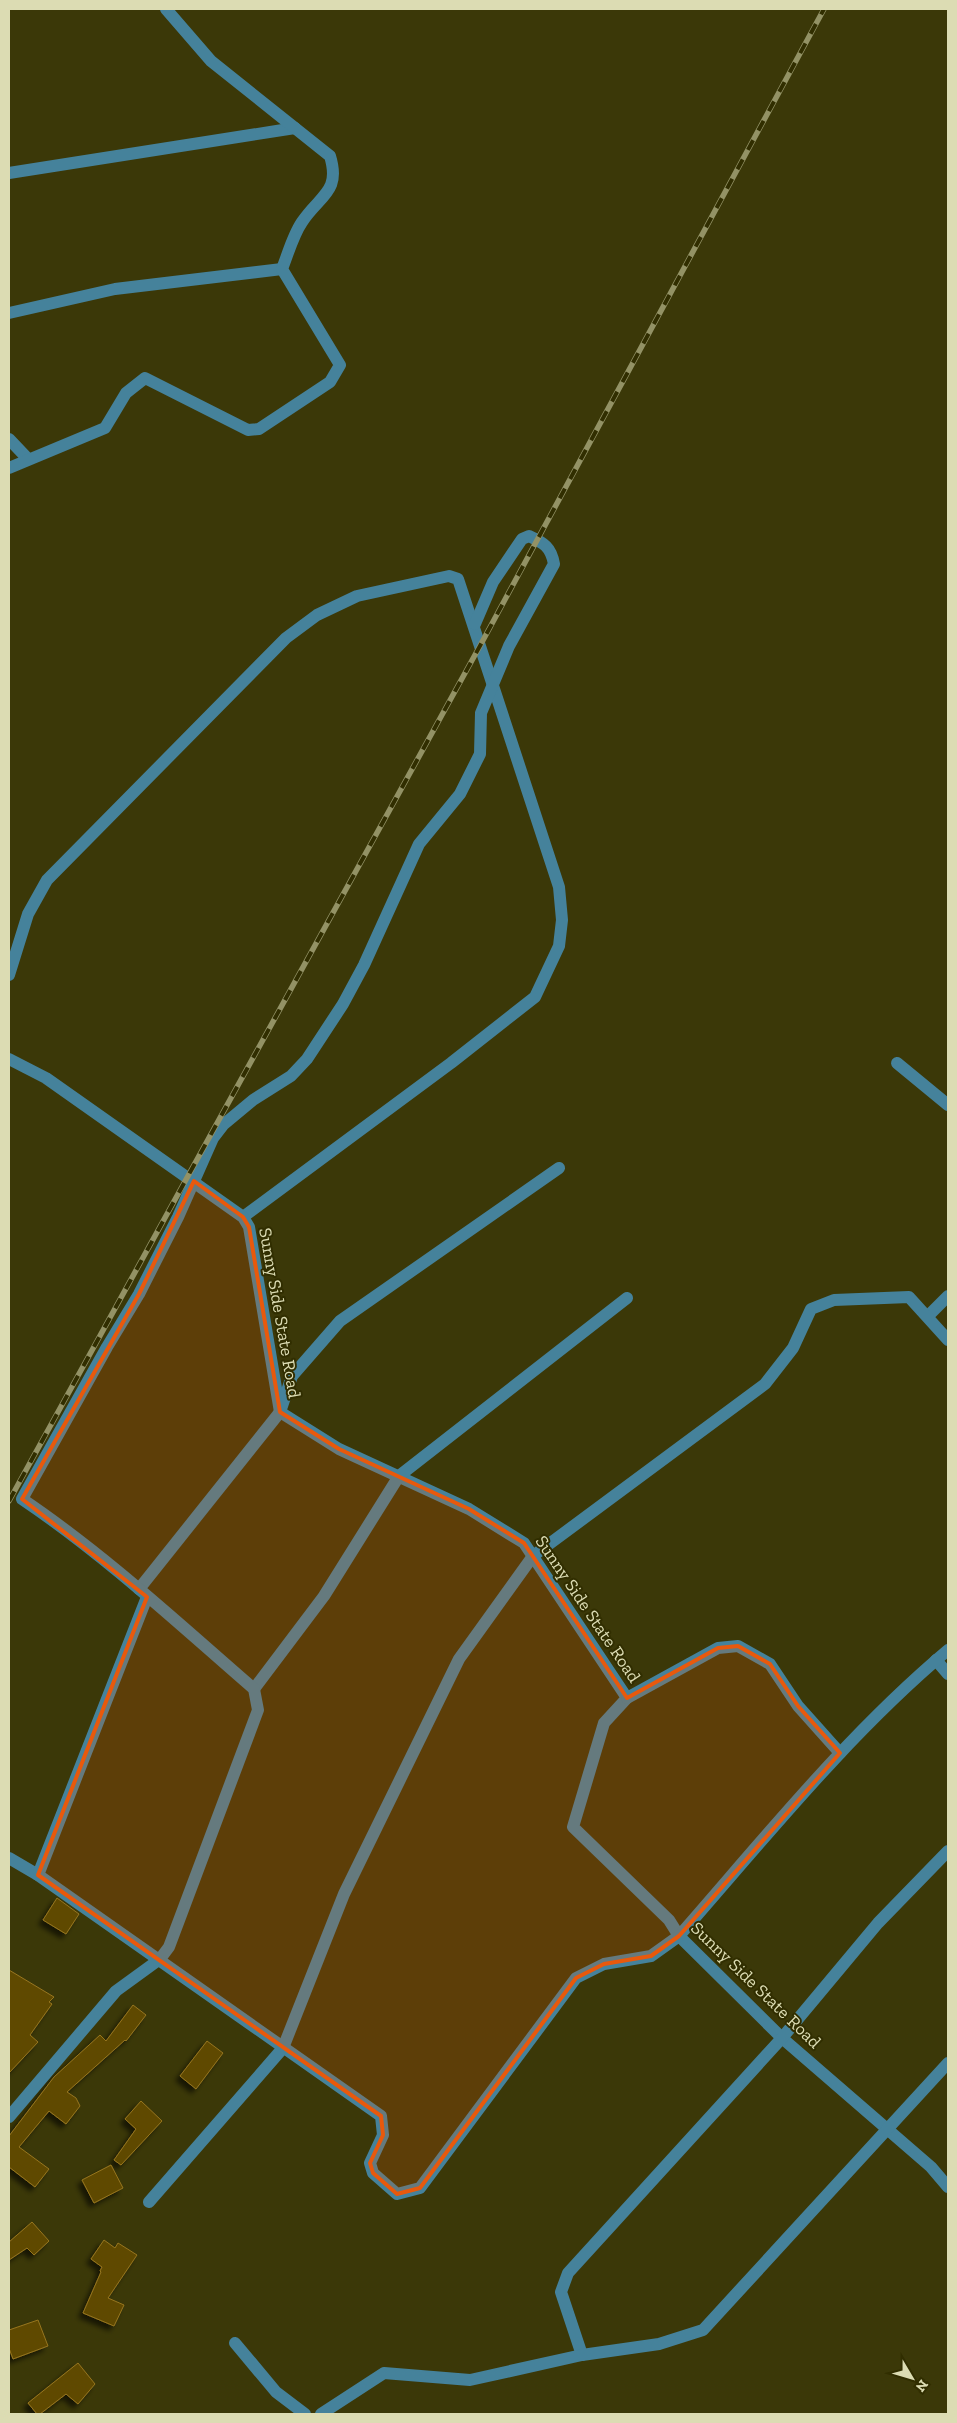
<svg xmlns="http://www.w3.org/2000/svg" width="957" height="2423" font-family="'Zilla Slab',serif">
<defs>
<filter id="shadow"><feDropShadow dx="-4.5" dy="4.5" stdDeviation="2.5" flood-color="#0009"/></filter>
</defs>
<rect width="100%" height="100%" fill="#3b3808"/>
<!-- building -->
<g fill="#5f4803" stroke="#97761e" filter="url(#shadow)">
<polygon points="57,1898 79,1914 66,1934 43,1920"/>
<polygon points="9,1970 54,1997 49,2002 52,2004 30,2035 38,2042 9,2073"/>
<polygon points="133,2005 146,2015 126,2041 125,2040 67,2092 76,2098 80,2106 66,2124 49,2111 19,2147 49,2169 35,2187 9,2167 9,2136 54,2077 100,2035 106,2041"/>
<polygon points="207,2041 223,2053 196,2089 180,2076"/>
<polygon points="141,2101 162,2121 121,2165 114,2160 136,2129 125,2119"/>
<polygon points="111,2165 123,2188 94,2203 82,2180"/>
<polygon points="32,2222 49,2241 34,2255 27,2248 9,2260 9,2242"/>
<polygon points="104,2240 115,2248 118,2243 137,2255 108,2298 124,2305 114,2326 83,2313 101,2272 100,2271 102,2267 91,2259"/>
<polygon points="38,2320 48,2346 13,2359 9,2348 9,2330"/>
<polygon points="78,2363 95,2384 78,2404 66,2394 40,2414 37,2414 28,2403"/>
</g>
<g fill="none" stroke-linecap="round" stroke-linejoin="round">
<!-- minor -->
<g stroke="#45829b" stroke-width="12">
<polyline points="9,173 295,128"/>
<polyline points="9,313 115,289 282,269"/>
<polyline points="9,439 28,459"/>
<path d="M9,468l96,-40 21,-35 19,-15 103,52 11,-1 71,-47 10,-17 -58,-96c6,-15 11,-34 20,-47 18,-27 39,-30 28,-66l-119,-95 -45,-52"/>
<polyline points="9,975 28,914 47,880 286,638 317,615 357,596 449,576 458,579 559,887 562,920 559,946 535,997 451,1063 243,1217"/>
<polyline points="9,1059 46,1078 243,1217 249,1227 280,1412 339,1449 469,1509 524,1543 627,1698 604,1723 573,1827 669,1920 679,1936 782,2038 931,2167 948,2187"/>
<polyline points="897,1063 948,1105"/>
<polyline points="928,1316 948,1296"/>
<polyline points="139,1589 280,1412 292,1376 340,1321 559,1168"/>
<polyline points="936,1660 948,1674"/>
<polyline points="254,1689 324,1596 399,1476 627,1298"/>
<polyline points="627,1698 718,1648 738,1646 770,1664 798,1706 840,1753"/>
<path d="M9,1858l29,17 343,241 2,19 -13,28 3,10 24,21 23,-6 156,-210 28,-14 47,-8 28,-20c86,-98 169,-202 269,-286"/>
<polyline points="38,1875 147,1597"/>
<path d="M9,2117l107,-126 44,-32 9,-12 89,-237 -4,-21c-75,-65 -149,-134 -232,-190l85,-152 32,-53 39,-77 35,-79 10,-13 30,-25 38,-24 16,-17 36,-55 21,-39 55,-121 41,-50 20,-40 1,-41 28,-67 45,-82c-3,-17 -10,-21 -25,-28l-7,3 -29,43 -18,42"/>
<polyline points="149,2202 283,2048 344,1894 459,1659 533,1556 765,1384 793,1348 811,1309 834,1300 909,1297 948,1340"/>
<polyline points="235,2343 276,2392 305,2414"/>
<polyline points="582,2355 561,2292 568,2273 782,2038 878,1923 948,1851"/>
<polyline points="321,2414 384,2373 470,2380 582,2355 659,2344 703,2330 948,2063"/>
</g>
<!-- rail casing -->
<g stroke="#939265" stroke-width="5.5">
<polyline id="rail" points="9,1501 481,644 824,9"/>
</g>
<!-- rail -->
<use href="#rail" stroke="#312e00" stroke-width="4" stroke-dasharray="11" stroke-linecap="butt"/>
</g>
<!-- marked area -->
<path fill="#e8590c" fill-opacity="0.2" stroke="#e8590c" stroke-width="4" stroke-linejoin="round" d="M194,1181l49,36 6,10 31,185 59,37 130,60 55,34 103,155 91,-50 20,-2 32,18 28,42 42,47 -161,183 -28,20 -47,8 -28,14 -156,210 -23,6 -24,-21 -3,-10 13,-28 -2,-19 -343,-241 109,-278 -125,-98 117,-205z"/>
<g text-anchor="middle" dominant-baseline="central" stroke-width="4" stroke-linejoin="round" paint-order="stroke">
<!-- street labels -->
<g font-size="18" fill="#dcdcb3" stroke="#312e00">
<text transform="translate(280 1313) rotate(80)">Sunny Side State Road</text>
<text transform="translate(588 1609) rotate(56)">Sunny Side State Road</text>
<text transform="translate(756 1985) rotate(44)">Sunny Side State Road</text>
</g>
</g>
<!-- border -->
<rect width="957" height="2423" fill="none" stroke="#dcdcb3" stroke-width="20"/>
<!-- north arrow -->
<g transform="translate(912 2378) rotate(128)" stroke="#312e00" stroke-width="4" paint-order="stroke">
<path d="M0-4L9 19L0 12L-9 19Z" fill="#dcdcb3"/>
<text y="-8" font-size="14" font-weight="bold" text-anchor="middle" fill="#dcdcb3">N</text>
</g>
</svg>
